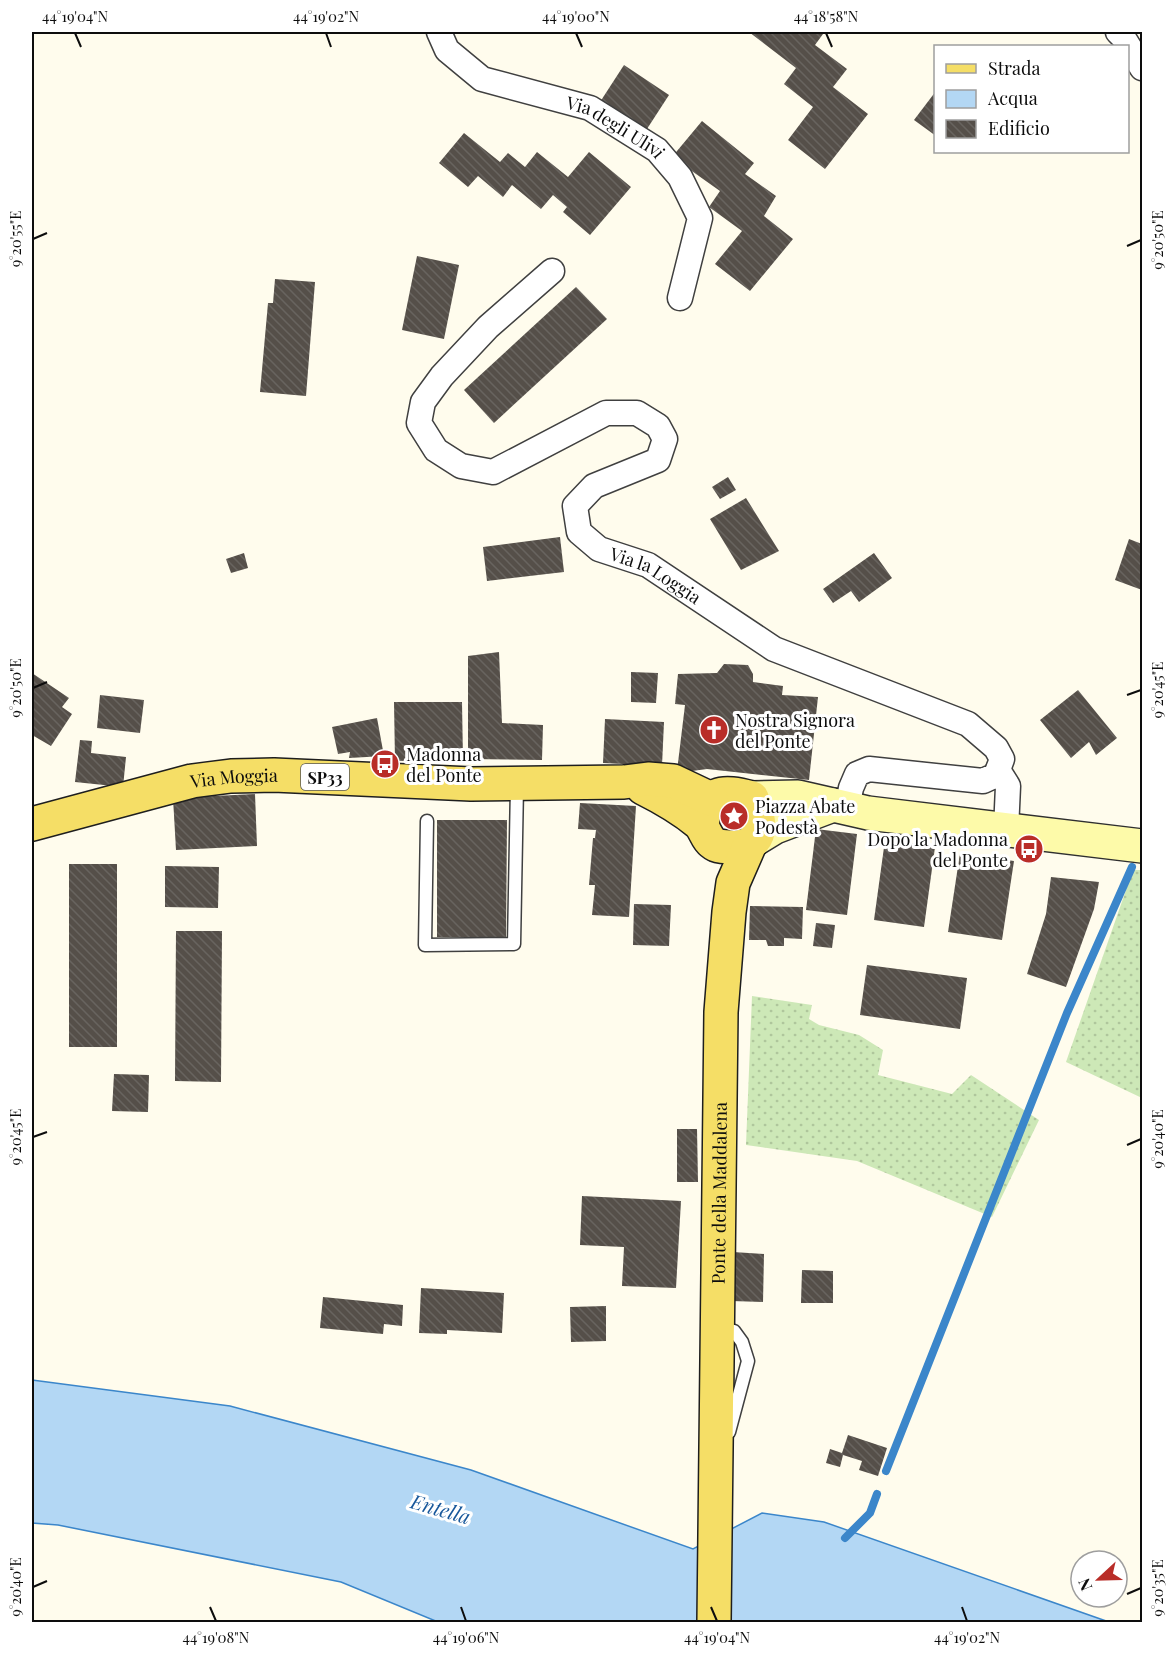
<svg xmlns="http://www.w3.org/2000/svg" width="1174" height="1654" font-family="'Playfair Display',serif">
<defs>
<pattern id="grass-dots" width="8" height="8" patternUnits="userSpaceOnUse" patternTransform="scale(1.5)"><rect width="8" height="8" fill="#cde8b7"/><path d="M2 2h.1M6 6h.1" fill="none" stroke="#afc69c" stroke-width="1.8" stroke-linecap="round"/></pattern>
<pattern id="building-back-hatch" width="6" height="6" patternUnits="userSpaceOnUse" patternTransform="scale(1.5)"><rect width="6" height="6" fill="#554f49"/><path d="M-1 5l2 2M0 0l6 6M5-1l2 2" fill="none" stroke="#68645f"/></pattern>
</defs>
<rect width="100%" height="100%" fill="#fffced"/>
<!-- grass -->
<g fill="url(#grass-dots)">
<polygon points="1133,870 1142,870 1142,1098 1066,1062"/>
<polygon points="752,996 812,1005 809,1019 819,1025 859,1035 883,1050 878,1075 952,1094 971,1075 1039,1120 992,1217 857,1161 746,1145"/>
</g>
<!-- water -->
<polygon fill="#b3d7f4" stroke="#3b86ca" stroke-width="1.5" points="32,1380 230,1406 471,1470 693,1549 762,1513 824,1522 1109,1622 438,1622 341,1582 58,1525 32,1523"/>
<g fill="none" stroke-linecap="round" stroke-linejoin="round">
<!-- stream -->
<g stroke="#3b86ca" stroke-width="8">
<polyline points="886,1471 1067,1013 1132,867"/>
<polyline points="845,1538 870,1513 877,1494"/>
</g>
</g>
<!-- building -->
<g fill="url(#building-back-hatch)">
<polygon points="749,32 821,32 823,34 815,45 847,69 833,87 868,114 825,169 788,140 813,107 784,84 796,68"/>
<polygon points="624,65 669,95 645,132 600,102"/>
<polygon points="936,91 936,136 914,120"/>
<polygon points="702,121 754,163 745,174 776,196 764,216 793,239 750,291 715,264 742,231 709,207 720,191 672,157"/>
<polygon points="464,133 500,162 508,153 525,167 537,152 568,177 589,152 631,187 590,235 563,212 567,207 553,195 541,209 512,185 503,197 478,176 468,187 439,163"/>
<polygon points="417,256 459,265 444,339 402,330"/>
<polygon points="275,279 315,282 306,396 260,392 268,303 273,303"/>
<polygon points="576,287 607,319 494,423 464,390"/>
<polygon points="728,477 736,490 720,499 712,487"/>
<polygon points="746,498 779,551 741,570 710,519"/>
<polygon points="560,537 564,572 487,581 483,547"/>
<polygon points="1129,539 1142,544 1142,590 1115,580"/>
<polygon points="244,553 248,568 231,573 226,559"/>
<polygon points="874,553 892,578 859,602 851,591 833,603 823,589"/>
<polygon points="499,652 502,723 543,725 542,760 468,759 468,656"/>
<polygon points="724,664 748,665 753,674 753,682 783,686 782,695 818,697 809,780 707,769 692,771 677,771 685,705 675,704 678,674 717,673"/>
<polygon points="631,672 658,673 656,703 631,702"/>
<polygon points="32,673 69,698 62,707 72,714 51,746 32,735"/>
<polygon points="1078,690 1117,738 1096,755 1089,742 1071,758 1040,720"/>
<polygon points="100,695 144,700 140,733 97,728"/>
<polygon points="394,702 462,702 463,760 395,761"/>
<polygon points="377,718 384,756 349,758 350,752 338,754 332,727"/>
<polygon points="605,719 664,722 662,766 603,763"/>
<polygon points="80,740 92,741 91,753 126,757 123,787 75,782"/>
<polygon points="255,794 257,846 176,850 173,798"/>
<polygon points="580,803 636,806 629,917 592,915 595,885 589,885 593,838 595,838 596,830 578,829"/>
<polygon points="437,820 507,820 506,937 437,937"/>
<polygon points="816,829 857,834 847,915 806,910"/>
<polygon points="885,840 935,847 924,927 874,920"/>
<polygon points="960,853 1014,861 1002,940 948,932"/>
<rect x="69" y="864" width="48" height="183"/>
<polygon points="165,866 219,867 218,908 165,907"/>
<polygon points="1051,877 1099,882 1094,909 1066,987 1027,974 1046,914"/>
<polygon points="634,904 671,905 669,946 633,945"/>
<polygon points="750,906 803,907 802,939 784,938 784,946 768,946 766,940 749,940"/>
<polygon points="816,923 835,925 832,948 813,946"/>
<polygon points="176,931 222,931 221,1082 175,1081"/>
<polygon points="867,965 967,978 960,1029 860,1015"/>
<polygon points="114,1074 149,1075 148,1112 112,1111"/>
<polygon points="677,1129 697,1129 698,1182 677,1182"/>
<polygon points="582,1196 681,1201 676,1288 622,1286 624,1247 580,1245"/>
<polygon points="733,1252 764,1254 763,1302 731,1301"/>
<polygon points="802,1270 833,1271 833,1303 801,1303"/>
<polygon points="421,1288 504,1293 502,1333 447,1330 447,1334 419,1333"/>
<polygon points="323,1297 403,1305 402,1326 384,1324 383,1334 320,1328"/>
<polygon points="606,1306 606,1341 571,1342 570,1307"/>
<polygon points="848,1435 887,1448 878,1476 859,1470 862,1461 843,1455 840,1467 826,1463 830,1449 842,1453"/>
</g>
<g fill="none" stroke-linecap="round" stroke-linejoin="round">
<!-- lane casing -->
<g stroke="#404040" stroke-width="15">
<g id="lane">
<polyline points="427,821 425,945 514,944 517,786"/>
<polyline points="718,1327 734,1331 742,1342 748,1361 729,1432"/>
</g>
</g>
<!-- street casing -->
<g stroke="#404040" stroke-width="27">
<g id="street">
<path id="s1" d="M439,32l8,18 35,29 108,29 67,42 23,27 20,41 -20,80"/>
<polyline points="1118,32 1123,37 1142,68"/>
<path id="s2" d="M552,271l-64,56 -46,49 -19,26 -4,21 17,27 25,16 32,6 113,-59h31l21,13 7,13 -7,21 -64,26 -19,20 4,26 20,17 49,16 126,84 194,75 28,24 6,11 -6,16 -13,6 -114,-12 -12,5 -6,14 -4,20"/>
<polyline points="998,770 1008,786 1006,830"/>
</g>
</g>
<!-- secondary casing -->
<g stroke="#2f2f2f" stroke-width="36">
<g id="secondary">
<polyline points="752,798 798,797 868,813 1142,846"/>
<polyline points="757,838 775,827 833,805"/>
</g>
</g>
<!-- primary casing -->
<g stroke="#1e1e1e" stroke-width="36">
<g id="primary">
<path d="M643,788c20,10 39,21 56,35 7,7 7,17 17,22 5,2 13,2 18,2 32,-1 27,-26 18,-49 -30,-8 -46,-8 -50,28"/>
<path id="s3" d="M32,824l160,-43 39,-5 43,-1 197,9 153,-2 24,-3 25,2 38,18"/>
<path id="s4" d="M714,1622l7,-610 8,-100 4,-29 17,-39"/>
</g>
</g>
<!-- lane -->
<use href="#lane" stroke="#fff" stroke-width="12"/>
<!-- street -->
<use href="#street" stroke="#fff" stroke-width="24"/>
<!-- secondary -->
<use href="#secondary" stroke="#fdfaa9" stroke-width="33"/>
<!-- primary -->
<use href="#primary" stroke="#f5de66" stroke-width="33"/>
</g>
<!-- ticks -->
<path fill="none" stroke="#0d0d0d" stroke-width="2" d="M75,33l6,14M326,33l5,14M576,33l6,14M826,33l6,14M33,239l14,-6M1127,246l14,-6M33,688l14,-6M1127,695l14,-5M33,1137l14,-5M1127,1145l14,-6M33,1587l14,-6M1127,1594l14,-6M210,1607l6,14M461,1607l5,14M711,1607l6,14M962,1607l5,14"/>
<!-- icons -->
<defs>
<g id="church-disc" transform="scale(1.5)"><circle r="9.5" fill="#b92d28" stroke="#fff"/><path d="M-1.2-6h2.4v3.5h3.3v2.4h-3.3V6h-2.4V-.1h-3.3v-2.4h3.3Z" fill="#fff"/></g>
<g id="bus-disc" transform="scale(1.5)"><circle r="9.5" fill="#b92d28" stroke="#fff"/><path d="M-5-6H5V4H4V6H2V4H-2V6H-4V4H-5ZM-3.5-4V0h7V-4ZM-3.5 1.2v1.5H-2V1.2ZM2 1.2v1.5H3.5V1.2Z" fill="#fff"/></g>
<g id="sight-disc" transform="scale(1.5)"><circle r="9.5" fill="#b92d28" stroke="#fff"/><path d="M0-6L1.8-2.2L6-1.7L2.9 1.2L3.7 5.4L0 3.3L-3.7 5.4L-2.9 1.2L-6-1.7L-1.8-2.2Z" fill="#fff"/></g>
</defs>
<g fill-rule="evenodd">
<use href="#church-disc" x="714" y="730"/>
<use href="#bus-disc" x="385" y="764"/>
<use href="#sight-disc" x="734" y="816"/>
<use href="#bus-disc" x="1029" y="849"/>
</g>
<g text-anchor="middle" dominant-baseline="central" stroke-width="6" stroke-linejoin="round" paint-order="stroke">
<!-- shield labels -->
<rect fill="#fff" stroke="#565656" stroke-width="1.5" x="301" y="764" width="48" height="26" rx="4.5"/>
<g font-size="16" font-weight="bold" fill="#0d0d0d">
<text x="325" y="777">SP33</text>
</g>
<!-- street labels -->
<g font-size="18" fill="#0d0d0d" stroke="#fff">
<text stroke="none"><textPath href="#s1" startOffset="208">Via degli Ulivi</textPath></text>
<text stroke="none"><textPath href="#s2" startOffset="732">Via la Loggia</textPath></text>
<text stroke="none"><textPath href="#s3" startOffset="208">Via Moggia</textPath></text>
<text stroke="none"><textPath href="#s4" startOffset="429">Ponte della Maddalena</textPath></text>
</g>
<!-- poi labels -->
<g font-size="18" fill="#0d0d0d" stroke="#fff" text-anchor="start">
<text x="735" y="720">Nostra Signora<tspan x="735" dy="21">del Ponte</tspan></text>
<text x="406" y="754">Madonna<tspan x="406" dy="21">del Ponte</tspan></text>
<text x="755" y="806">Piazza Abate<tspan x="755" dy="21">Podestà</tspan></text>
<text x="1008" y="839" text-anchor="end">Dopo la Madonna<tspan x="1008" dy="21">del Ponte</tspan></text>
</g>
<!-- water labels -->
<g font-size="20" font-style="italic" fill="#19589b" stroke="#fff">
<text transform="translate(441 1508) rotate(16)">Entella</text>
</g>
</g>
<!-- border -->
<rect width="1174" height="1654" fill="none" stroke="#ffffff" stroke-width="66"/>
<!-- legend -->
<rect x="934" y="45" width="195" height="108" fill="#ffffff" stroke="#9e9e9e" stroke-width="1.5"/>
<rect x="946" y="64" width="30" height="9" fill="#f5de66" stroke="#9e9e9e" stroke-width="1.5"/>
<text x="988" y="75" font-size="18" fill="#0d0d0d">Strada</text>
<rect x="946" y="90" width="30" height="18" fill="#b3d7f4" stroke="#9e9e9e" stroke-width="1.5"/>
<text x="988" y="105" font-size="18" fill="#0d0d0d">Acqua</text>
<rect x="946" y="120" width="30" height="18" fill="url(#building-back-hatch)" stroke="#9e9e9e" stroke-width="1.5"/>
<text x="988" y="135" font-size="18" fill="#0d0d0d">Edificio</text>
<!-- north arrow -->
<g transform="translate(1099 1579) rotate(248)"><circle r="28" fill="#ffffff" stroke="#9e9e9e" stroke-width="1.5"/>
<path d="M0-4.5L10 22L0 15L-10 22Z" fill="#b92d28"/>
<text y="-9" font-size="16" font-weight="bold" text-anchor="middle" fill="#0d0d0d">N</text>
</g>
<rect x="33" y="33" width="1108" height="1588" fill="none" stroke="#0d0d0d" stroke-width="2"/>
<g font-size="15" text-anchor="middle" fill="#0d0d0d">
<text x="75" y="22">44°19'04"N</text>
<text x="326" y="22">44°19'02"N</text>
<text x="576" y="22">44°19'00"N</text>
<text x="826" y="22">44°18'58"N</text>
<text transform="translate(16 239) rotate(-90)" y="5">9°20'55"E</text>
<text transform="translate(1158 240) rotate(-90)" y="5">9°20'50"E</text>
<text transform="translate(16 688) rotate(-90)" y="5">9°20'50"E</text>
<text transform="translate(1158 690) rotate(-90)" y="5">9°20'45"E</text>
<text transform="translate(16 1137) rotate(-90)" y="5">9°20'45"E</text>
<text transform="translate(1158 1139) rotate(-90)" y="5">9°20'40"E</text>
<text transform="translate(16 1587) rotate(-90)" y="5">9°20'40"E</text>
<text transform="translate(1158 1588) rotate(-90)" y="5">9°20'35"E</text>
<text x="216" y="1643">44°19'08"N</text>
<text x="466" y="1643">44°19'06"N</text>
<text x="717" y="1643">44°19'04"N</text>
<text x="967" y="1643">44°19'02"N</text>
</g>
</svg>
